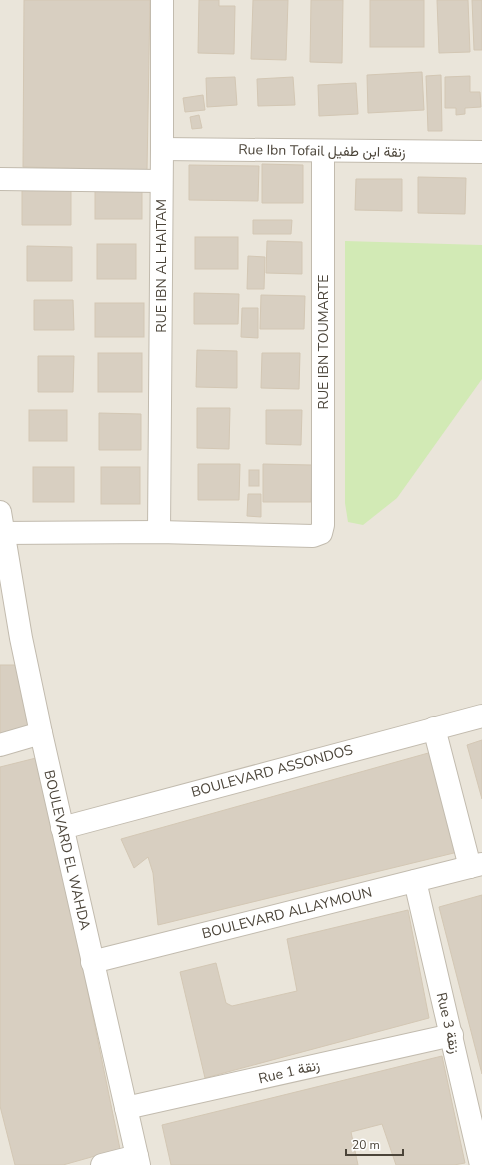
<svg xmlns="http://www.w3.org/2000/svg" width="482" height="1165" font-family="'Nunito Sans',Vazirmatn,sans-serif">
<rect width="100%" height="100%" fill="#f6f3ec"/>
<!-- residential -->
<rect fill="#eae5da" x="0" y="0" width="482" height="1165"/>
<!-- green -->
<polygon fill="#d2eab5" points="345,241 482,245 482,379 397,498 363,525 348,522 345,503"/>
<!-- building -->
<g fill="#d8cfc1" stroke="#d3c7b4">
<polygon points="24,0 150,0 147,170 23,167"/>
<polygon points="199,0 219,0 219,6 235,6 234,54 198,53"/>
<polygon points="253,0 288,0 286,60 251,59"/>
<polygon points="311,0 343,0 342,63 310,62"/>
<rect x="370" y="0" width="54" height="47"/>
<polygon points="437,0 468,0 470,52 439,53"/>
<polygon points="472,0 482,0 482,50 474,50"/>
<polygon points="422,72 424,110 368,113 367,75"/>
<polygon points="441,75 442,131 428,131 426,76"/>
<polygon points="470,76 470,92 480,92 481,107 465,108 465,114 456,115 456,108 445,108 445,77"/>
<polygon points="235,77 237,105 207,107 206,78"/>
<polygon points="293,77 295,105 258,106 257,79"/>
<polygon points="356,83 358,114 319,116 318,85"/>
<polygon points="203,95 205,110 185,112 183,98"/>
<polygon points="199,115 202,128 192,129 190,117"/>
<polygon points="262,164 303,165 303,203 262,203"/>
<polygon points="189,165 259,166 258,201 189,200"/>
<polygon points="418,177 466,178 465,214 418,213"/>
<polygon points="356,179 402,179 402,211 355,210"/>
<polygon points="22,187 71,188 71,225 22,225"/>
<rect x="95" y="187" width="47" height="32"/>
<polygon points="253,220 292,220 291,234 253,234"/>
<rect x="195" y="237" width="43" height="32"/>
<polygon points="267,241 302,242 302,274 266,273"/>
<rect x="97" y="244" width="39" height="35"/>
<polygon points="27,246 72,247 72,281 27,281"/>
<polygon points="248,256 265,257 264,289 247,289"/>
<polygon points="194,293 239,294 238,324 194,324"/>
<polygon points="261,295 305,296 304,329 260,329"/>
<polygon points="34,300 73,300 74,330 34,330"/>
<rect x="95" y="303" width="49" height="34"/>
<polygon points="242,308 258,308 258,338 241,337"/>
<polygon points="197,350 237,351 237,388 196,387"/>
<rect x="98" y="353" width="44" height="39"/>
<polygon points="262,353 300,353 299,389 261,388"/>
<polygon points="38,356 74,356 73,392 38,392"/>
<polygon points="197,408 230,408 229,449 197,448"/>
<rect x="29" y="410" width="38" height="31"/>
<polygon points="266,410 302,410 301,445 266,444"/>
<polygon points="99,413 141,414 141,450 99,450"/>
<polygon points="198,464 240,464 239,500 198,500"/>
<polygon points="263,464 312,465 311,502 263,502"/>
<rect x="33" y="467" width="41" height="35"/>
<rect x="101" y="467" width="39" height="37"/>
<rect x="249" y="470" width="10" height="16"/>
<polygon points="248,494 261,494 261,517 247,516"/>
<polygon points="0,665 15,665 36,726 0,738"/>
<polygon points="482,740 482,799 467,745"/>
<polygon points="439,750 462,851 158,925 153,873 148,857 134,868 121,839"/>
<polygon points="40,757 120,1149 63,1165 15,1165 0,1106 0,767"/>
<polygon points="482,895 482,1074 439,907"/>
<polygon points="408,910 429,1018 205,1078 180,972 216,963 226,1003 232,1006 297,991 287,939"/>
<polygon points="442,1056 465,1163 454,1165 396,1165 382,1124 351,1132 358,1165 171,1165 162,1125"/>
</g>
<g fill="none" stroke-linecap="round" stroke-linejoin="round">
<!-- minor casing -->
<g stroke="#c2bbae" stroke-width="24">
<g id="minor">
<polyline points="162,149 482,152"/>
<polyline points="0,179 161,181"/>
<polyline points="0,512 21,638 41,733 139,1165"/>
<polyline points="159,532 162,149 162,0"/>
<polyline points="0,533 159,532 313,536 321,533 323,525 323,151"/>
<polyline points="434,728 470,867"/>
<polyline points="0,745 41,733"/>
<polyline points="62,828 482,716"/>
<polyline points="415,881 481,1165"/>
<polyline points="92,962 482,864"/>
<polyline points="126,1108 452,1035"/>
<polyline points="102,1165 137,1156"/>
</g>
</g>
<!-- minor -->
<use href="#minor" stroke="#fff" stroke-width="22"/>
</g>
<g text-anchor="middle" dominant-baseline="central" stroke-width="3" stroke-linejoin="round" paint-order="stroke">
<!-- street labels -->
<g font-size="14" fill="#4b4439" stroke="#fff">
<text transform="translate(322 151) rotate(1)">Rue Ibn Tofail زنقة ابن طفيل</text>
<text transform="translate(161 266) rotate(-90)">RUE IBN AL HAITAM</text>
<text transform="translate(323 342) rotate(-90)">RUE IBN TOUMARTE</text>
<text transform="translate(272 771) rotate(-15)">BOULEVARD ASSONDOS</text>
<text transform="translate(67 850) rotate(77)">BOULEVARD EL WAHDA</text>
<text transform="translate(287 913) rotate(-14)">BOULEVARD ALLAYMOUN</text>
<text transform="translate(448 1023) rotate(77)">Rue 3 زنقة</text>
<text transform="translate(289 1072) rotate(-13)">Rue 1 زنقة</text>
</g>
</g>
<!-- scale -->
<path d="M346 1149v6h57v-6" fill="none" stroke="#4b4439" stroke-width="2"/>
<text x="352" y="1149" font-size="12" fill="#4b4439" stroke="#ffffff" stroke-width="3" paint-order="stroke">20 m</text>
</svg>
